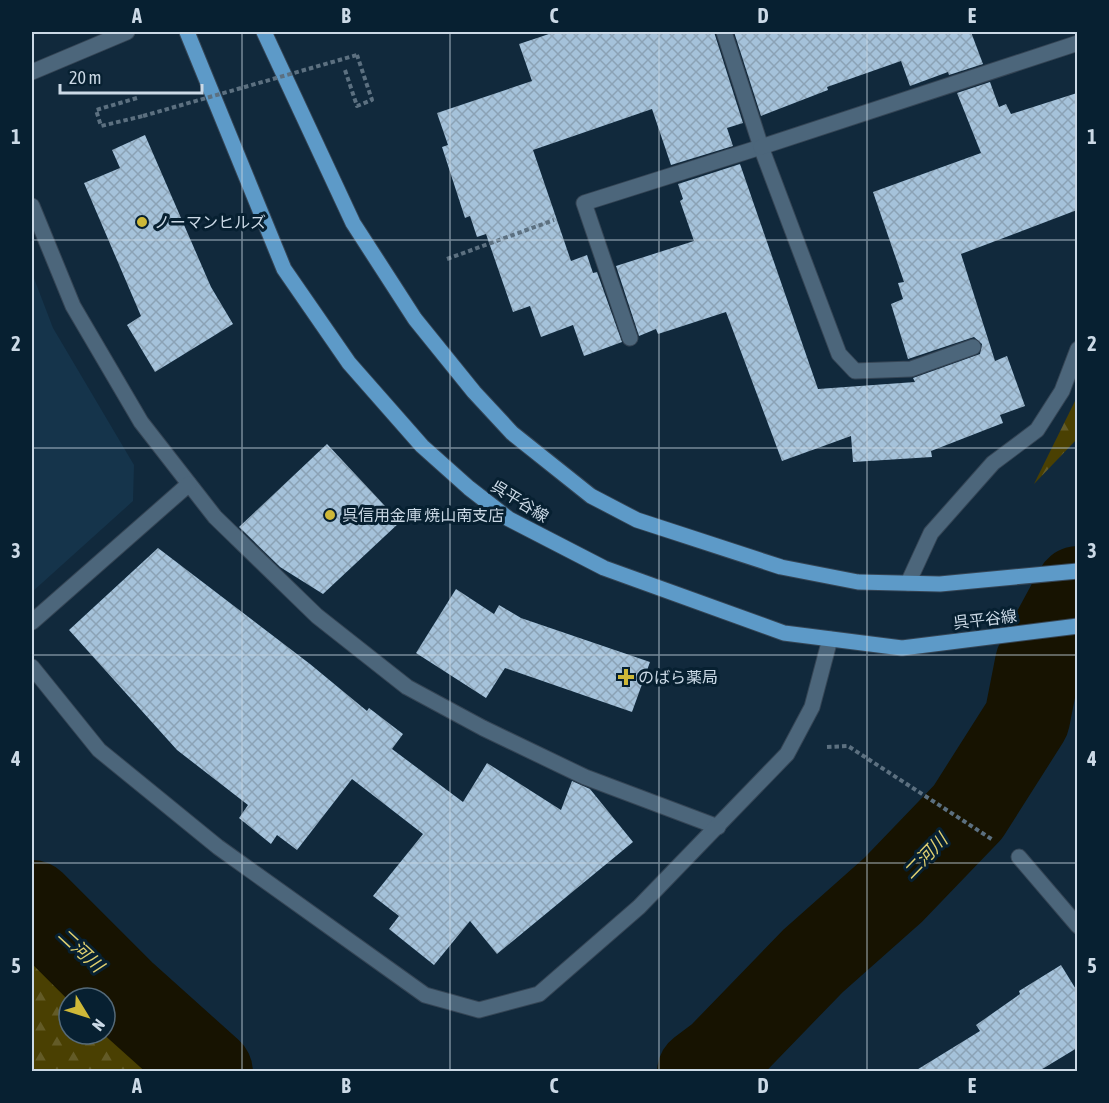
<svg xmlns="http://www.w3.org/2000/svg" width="1109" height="1103" font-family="'Asap Condensed','Noto Sans JP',sans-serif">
<defs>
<pattern id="forest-firs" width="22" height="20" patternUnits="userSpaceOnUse" patternTransform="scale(1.5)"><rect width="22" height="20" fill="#4a4002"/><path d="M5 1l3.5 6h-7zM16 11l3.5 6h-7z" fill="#635b27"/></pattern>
<pattern id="building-cross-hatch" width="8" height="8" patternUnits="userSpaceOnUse" patternTransform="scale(1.5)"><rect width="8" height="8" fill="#a5c2da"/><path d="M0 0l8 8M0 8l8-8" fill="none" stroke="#8ba2b5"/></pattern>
</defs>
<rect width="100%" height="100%" fill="#11293c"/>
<!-- built -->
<polygon fill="#15344b" points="32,273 53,328 134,465 133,501 32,592"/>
<!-- forest -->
<g fill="url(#forest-firs)">
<polygon points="1077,397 1077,439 1034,484"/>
<polygon points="32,952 83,998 69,998 69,1034 105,1034 105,1017 166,1071 32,1071"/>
</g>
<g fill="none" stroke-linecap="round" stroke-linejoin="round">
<!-- river -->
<g stroke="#171301" stroke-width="86">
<polyline points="32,903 122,993 210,1072"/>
<polyline points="700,1072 720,1057 813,961 893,890 968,812 1027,719 1038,663 1078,589"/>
</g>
</g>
<!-- building -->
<g fill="url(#building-cross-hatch)">
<polygon points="555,32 714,32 743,123 727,128 733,146 671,165 652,109 533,150 571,261 587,255 593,273 597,272 622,342 584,356 573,325 541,337 530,306 513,312 486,234 477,237 470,216 465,218 442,147 448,145 437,113 532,81 519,44"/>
<polygon points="734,32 971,32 983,64 949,75 948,72 910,86 901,61 827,87 828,90 761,116"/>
<polygon points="990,82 999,107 1006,104 1011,114 1077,93 1077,210 961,254 995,361 1007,356 1025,406 1000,415 1003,423 931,451 932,457 853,462 851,436 782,461 726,312 658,334 656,329 639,336 616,266 694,241 680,201 683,199 678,184 740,164 818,389 915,382 913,378 980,354 982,344 974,337 908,359 891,304 903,299 898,283 904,282 873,192 981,153 957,93"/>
<polygon points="145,135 211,287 233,324 155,372 127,325 141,316 84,183 120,168 112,150"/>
<polygon points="327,444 400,522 323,594 280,567 239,527"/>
<polygon points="158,548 310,664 367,711 369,708 403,734 392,749 463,802 487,763 561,810 572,781 590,789 633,842 497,954 470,921 434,965 389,929 399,916 373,896 423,834 352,779 297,850 277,835 271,844 239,818 248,805 177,750 69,630"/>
<polygon points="456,589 494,614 499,605 521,618 650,662 632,712 505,668 486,698 416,653"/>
<polygon points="1061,965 1077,991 1077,1048 1039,1071 915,1071 980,1031 976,1025 1020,994 1019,991"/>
</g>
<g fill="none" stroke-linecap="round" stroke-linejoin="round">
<!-- service casing -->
<g stroke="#354555" stroke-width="17">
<g id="service">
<polyline points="630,338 584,203 761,147"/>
<polyline points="908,583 931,533 993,463 1037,430 1062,391 1078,349"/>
<polyline points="1019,857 1078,926"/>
</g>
</g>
<!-- minor casing -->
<g stroke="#354555" stroke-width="17">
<g id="minor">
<polyline points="724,32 761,147 839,354 855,371 911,369 973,347"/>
<polyline points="32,72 127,32"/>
<polyline points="761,147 1078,43"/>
<polyline points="32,206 73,306 141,422 215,517 317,616 407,687 483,728 585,777 718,827"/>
<polyline points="32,622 189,484"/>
<polyline points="32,667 99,750 218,847 425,995 479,1010 539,994 639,907 787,754 812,707 830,639"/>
</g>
</g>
<!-- primary casing -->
<g stroke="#354555" stroke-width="17">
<g id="primary">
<polyline points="187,32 284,269 349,363 422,446 469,488 509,519 604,568 784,633 902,648 1078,626"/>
<polyline points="264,32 353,223 415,319 474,392 512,433 591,496 637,520 781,567 858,582 940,584 1078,571"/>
</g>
</g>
<!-- path -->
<g stroke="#5c7080" stroke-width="4" stroke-dasharray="4.5 3" stroke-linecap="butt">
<polyline points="345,70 357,106 372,100 357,55"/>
<polyline points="137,98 96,110 101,126 143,116"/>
<polyline points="447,259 554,220"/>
<polyline points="827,747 848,746 993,840"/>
</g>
<!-- service -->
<use href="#service" stroke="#4c667b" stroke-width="15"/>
<!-- minor -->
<use href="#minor" stroke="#4c667b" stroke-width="15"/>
<!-- primary -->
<use href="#primary" stroke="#5d9ac8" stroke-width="15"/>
<!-- path-bridge -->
<polyline stroke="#5c7080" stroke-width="4" stroke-dasharray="4.5 3" stroke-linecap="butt" points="143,116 357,55"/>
</g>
<!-- grid -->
<path fill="none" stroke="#cbd9e6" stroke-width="1.5" stroke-opacity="0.55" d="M242,32v1040M450,32v1040M659,32v1040M867,32v1040M32,240h1046M32,448h1046M32,655h1046M32,863h1046"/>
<!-- markers -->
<g fill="#ceb838" stroke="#072031" stroke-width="2">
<circle cx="142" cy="222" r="6"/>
<circle cx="330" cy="515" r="6"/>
<path d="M623 668h6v6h6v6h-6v6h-6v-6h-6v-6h6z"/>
</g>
<g text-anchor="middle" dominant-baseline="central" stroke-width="6" stroke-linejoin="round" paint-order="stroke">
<!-- poi labels -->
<g font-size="16" fill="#cbd9e6" stroke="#072031" text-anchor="start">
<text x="154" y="222">ノーマンヒルズ</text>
<text x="342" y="515">呉信用金庫 焼山南支店</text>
<text x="638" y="677">のばら薬局</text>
</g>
<!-- street labels -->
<g font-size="16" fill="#cbd9e6" stroke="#072031">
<text transform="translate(520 501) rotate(32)">呉平谷線</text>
<text transform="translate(985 619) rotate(-7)">呉平谷線</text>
</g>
<!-- water labels -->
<g font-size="18" font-style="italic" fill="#e1d070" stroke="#072031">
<text transform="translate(925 856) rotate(-46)">二河川</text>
<text transform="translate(81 950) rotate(43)">二河川</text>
</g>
</g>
<!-- border -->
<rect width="1109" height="1103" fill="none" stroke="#072031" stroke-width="66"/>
<!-- north arrow -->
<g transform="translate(87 1016) rotate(128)"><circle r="28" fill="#072031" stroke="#556a79" stroke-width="1.5"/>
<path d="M0-4.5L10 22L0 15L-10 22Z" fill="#ceb838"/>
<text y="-9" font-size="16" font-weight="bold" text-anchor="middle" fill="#cbd9e6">N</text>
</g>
<!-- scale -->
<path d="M60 84v9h142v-9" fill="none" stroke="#cbd9e6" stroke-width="3"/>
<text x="69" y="84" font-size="18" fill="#cbd9e6" stroke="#072031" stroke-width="4.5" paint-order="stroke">20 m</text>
<rect x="33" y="33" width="1043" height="1037" fill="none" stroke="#cbd9e6" stroke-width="2"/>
<g font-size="20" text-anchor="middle" font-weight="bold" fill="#cbd9e6">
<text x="137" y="23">A</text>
<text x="346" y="23">B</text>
<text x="554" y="23">C</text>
<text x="763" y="23">D</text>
<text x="972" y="23">E</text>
<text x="16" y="144">1</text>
<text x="1092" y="144">1</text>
<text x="16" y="351">2</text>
<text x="1092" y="351">2</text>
<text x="16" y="558">3</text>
<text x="1092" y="558">3</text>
<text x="16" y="766">4</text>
<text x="1092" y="766">4</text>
<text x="16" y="973">5</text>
<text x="1092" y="973">5</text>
<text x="137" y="1093">A</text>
<text x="346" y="1093">B</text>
<text x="554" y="1093">C</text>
<text x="763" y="1093">D</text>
<text x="972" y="1093">E</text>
</g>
</svg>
